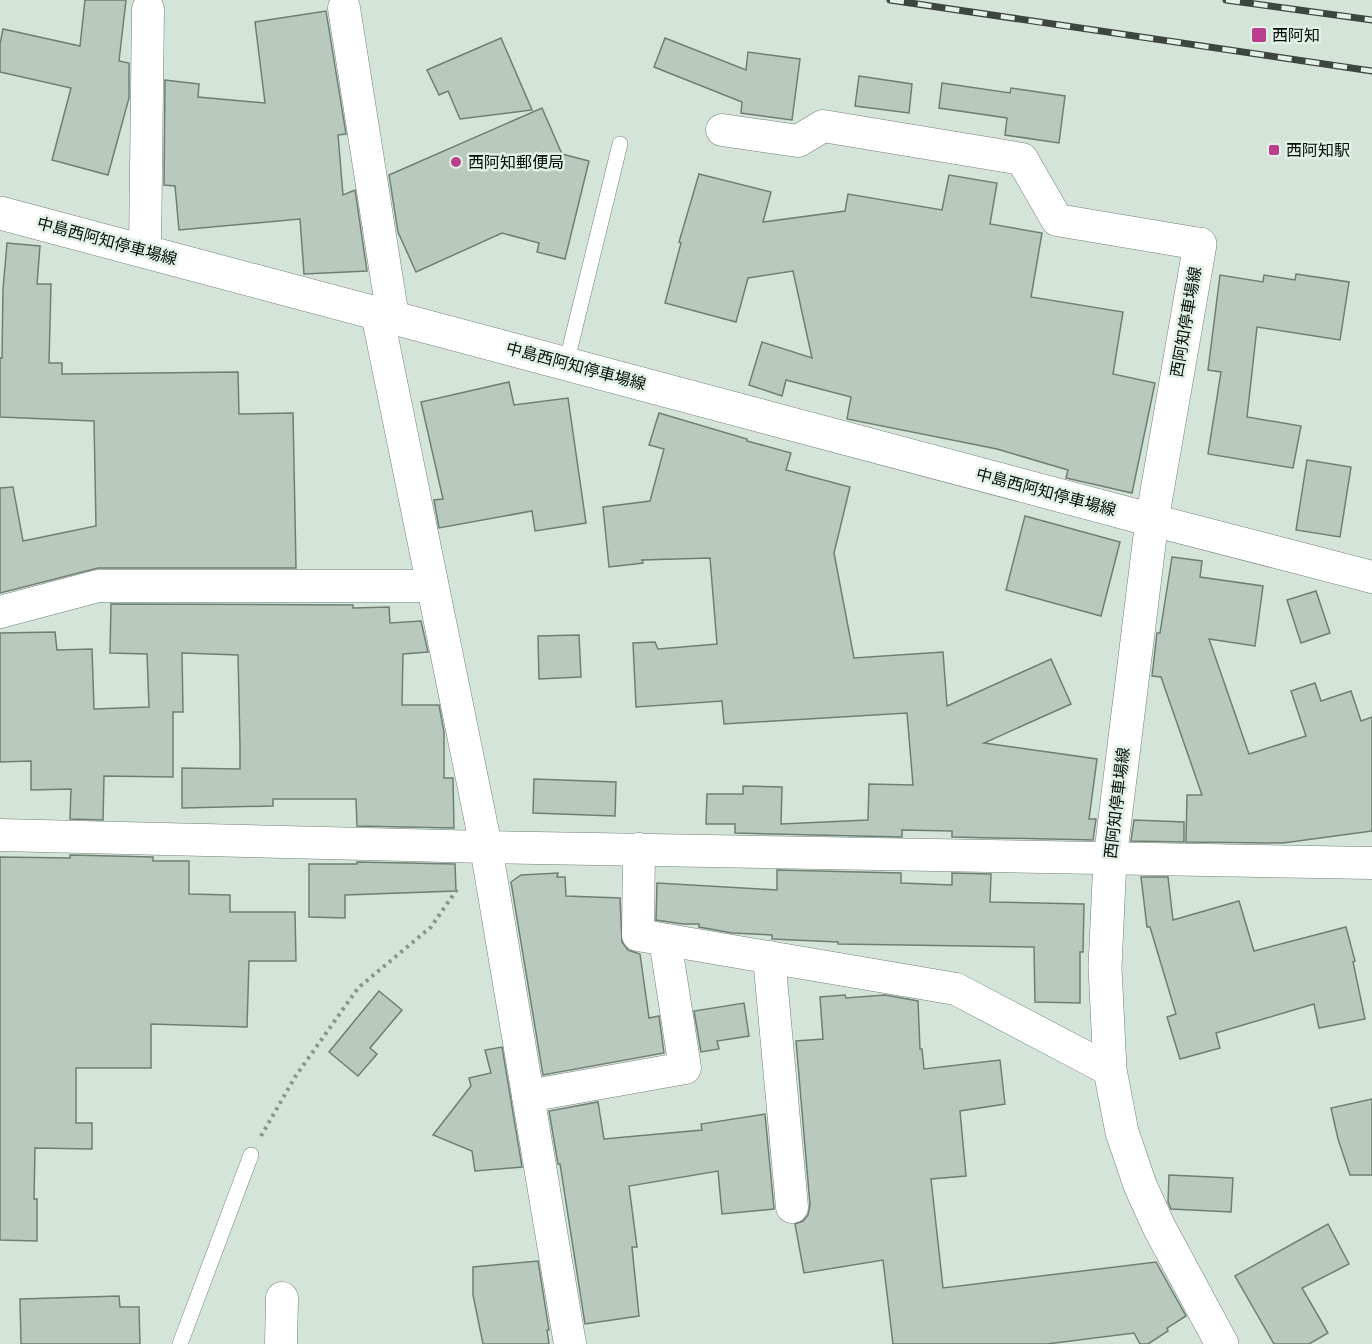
<svg xmlns="http://www.w3.org/2000/svg" width="1372" height="1344" font-family="Montserrat,'Noto Sans JP',sans-serif">
<rect width="100%" height="100%" fill="#d4e4d9"/>
<!-- building -->
<g fill="#b9c9be" stroke="#707f74" stroke-width="1.5">
<polygon points="85,0 126,0 119,61 129,63 129,98 108,175 52,160 71,88 0,72 0,44 3,29 80,46"/>
<polygon points="326,11 346,134 338,135 343,195 355,190 367,271 304,274 300,219 179,230 175,186 164,185 165,80 199,84 198,97 265,103 255,22"/>
<polygon points="501,38 532,110 460,119 448,91 439,95 427,70"/>
<polygon points="665,38 746,70 748,52 800,59 792,120 741,113 742,102 654,67"/>
<polygon points="859,76 912,84 909,113 855,106"/>
<polygon points="942,83 1010,93 1011,88 1065,96 1059,143 1005,135 1007,118 939,108"/>
<polygon points="542,108 562,154 589,161 565,259 537,252 539,243 502,233 416,272 398,232 389,175"/>
<polygon points="699,174 771,192 763,222 845,211 848,194 942,210 949,175 997,183 990,224 1042,233 1031,297 1123,312 1113,374 1155,383 1132,493 1066,478 1068,470 997,449 847,419 851,397 786,380 782,396 749,385 762,342 812,358 793,271 748,278 736,322 665,303 681,243 679,242"/>
<polygon points="7,243 40,246 37,284 51,284 49,363 62,363 62,374 238,372 239,414 293,413 296,568 98,568 0,593 0,488 13,487 23,541 96,526 94,421 0,417 0,358 2,358 3,290"/>
<polygon points="1296,274 1349,282 1340,340 1257,327 1247,417 1301,426 1293,468 1208,454 1221,372 1208,370 1220,275 1263,282 1264,275 1295,280"/>
<polygon points="509,382 514,405 568,398 586,523 535,531 532,511 439,528 434,500 443,499 421,402"/>
<polygon points="659,413 747,439 747,441 791,453 786,470 850,487 834,553 854,658 943,652 947,706 1051,659 1071,704 984,743 1097,759 1089,819 1096,819 1093,840 952,837 952,831 902,830 902,837 735,833 735,824 706,824 707,794 743,794 743,786 782,787 781,824 868,820 869,784 913,785 907,713 724,724 722,701 636,707 633,643 655,642 658,649 717,644 710,558 642,560 643,563 609,567 603,507 650,501 664,449 649,445"/>
<polygon points="1307,460 1351,467 1340,537 1296,530"/>
<polygon points="1025,516 1120,542 1101,616 1006,590"/>
<polygon points="1172,557 1202,561 1200,577 1263,586 1255,646 1209,639 1249,754 1306,736 1291,691 1315,683 1321,701 1351,691 1361,721 1372,717 1372,831 1283,843 1186,842 1187,795 1202,795 1161,677 1152,676 1157,633 1160,633"/>
<polygon points="1316,591 1330,633 1301,643 1287,600"/>
<polygon points="111,604 353,605 353,608 389,607 390,623 421,621 428,652 403,654 402,705 439,705 444,732 444,778 453,778 454,828 357,826 356,799 273,799 273,806 182,808 182,768 240,769 240,746 238,655 182,653 183,712 173,712 173,777 104,776 103,820 70,819 71,789 31,790 31,761 0,762 0,633 55,632 57,650 92,649 94,709 149,707 147,654 110,653"/>
<polygon points="579,635 581,677 539,679 538,636"/>
<polygon points="534,779 616,782 615,816 533,813"/>
<polygon points="1134,820 1184,822 1184,842 1131,841"/>
<polygon points="70,855 153,857 153,861 189,861 189,894 230,895 230,912 295,912 296,961 249,961 247,1027 151,1024 151,1068 76,1068 76,1123 92,1123 92,1149 35,1148 34,1199 37,1199 37,1241 0,1240 0,857 70,858"/>
<polygon points="357,862 455,864 456,891 345,895 345,918 309,917 309,864 357,864"/>
<polygon points="777,870 901,873 901,883 952,885 952,873 991,874 990,902 1084,904 1083,952 1080,952 1080,1003 1035,1002 1034,947 838,944 838,942 772,939 772,935 732,933 699,927 699,924 683,924 656,920 657,883 777,890"/>
<polygon points="558,873 557,877 565,877 566,896 620,898 622,942 628,950 640,954 649,1018 659,1016 664,1053 543,1075 511,882 521,875"/>
<polygon points="1141,877 1168,877 1173,920 1239,901 1254,951 1346,927 1355,961 1353,962 1365,1019 1319,1028 1314,1004 1216,1033 1220,1048 1180,1059 1167,1017 1176,1014 1150,927 1147,927"/>
<polygon points="379,991 402,1010 370,1048 377,1054 358,1076 329,1052"/>
<polygon points="845,995 846,998 885,995 918,1001 920,1049 922,1049 924,1069 1000,1060 1005,1104 960,1111 966,1176 931,1179 943,1288 1156,1262 1186,1316 1167,1328 1168,1331 1148,1344 1140,1344 1134,1333 1047,1344 893,1344 883,1260 804,1273 795,1224 803,1221 808,1215 810,1205 796,1041 823,1039 820,997"/>
<polygon points="744,1003 749,1036 717,1041 719,1049 701,1052 694,1011"/>
<polygon points="502,1047 522,1167 475,1171 472,1151 433,1135 471,1086 469,1078 491,1073 485,1050"/>
<polygon points="1372,1099 1372,1175 1350,1175 1338,1139 1331,1108"/>
<polygon points="598,1102 604,1139 702,1130 701,1124 765,1114 774,1209 722,1214 718,1171 629,1186 637,1247 632,1247 639,1316 585,1324 560,1164 558,1164 549,1111"/>
<polygon points="1169,1175 1233,1178 1231,1212 1171,1209 1168,1202"/>
<polygon points="1328,1224 1349,1264 1302,1288 1328,1333 1309,1344 1274,1344 1235,1276"/>
<polygon points="538,1261 549,1330 547,1330 549,1344 483,1344 473,1295 473,1267"/>
<polygon points="119,1296 120,1307 139,1307 140,1344 21,1344 20,1299"/>
</g>
<g fill="none" stroke-linecap="round" stroke-linejoin="round">
<!-- service casing -->
<g stroke="#738177" stroke-width="16">
<g id="service">
<polyline points="566,364 620,144"/>
<polyline points="180,1344 251,1155"/>
</g>
</g>
<!-- minor casing -->
<g stroke="#738177" stroke-width="33">
<g id="minor">
<polyline points="344,8 393,318"/>
<polyline points="722,130 798,141 823,126 1022,159 1057,220 1200,244"/>
<polyline points="145,251 148,9"/>
<polyline points="377,313 486,847 570,1344"/>
<polyline points="1152,520 1372,577"/>
<polyline points="0,612 98,586 432,586"/>
<polyline points="0,835 486,847 1372,863"/>
<polyline points="639,849 638,935 956,989 1110,1070"/>
<polyline points="769,957 792,1207"/>
<polyline points="528,1096 685,1068 665,940"/>
<polyline points="281,1344 282,1298"/>
</g>
</g>
<!-- secondary casing -->
<g stroke="#738177" stroke-width="34">
<g id="secondary">
<polyline points="0,213 1152,520"/>
<polyline points="1200,244 1152,520 1110,859 1105,967 1110,1070 1122,1132 1140,1185 1159,1227 1222,1344"/>
</g>
</g>
<!-- path -->
<polyline stroke="#89958c" stroke-width="4" stroke-dasharray="3 4.5" stroke-linecap="butt" points="261,1136 295,1077 358,988 431,927 458,888"/>
<!-- service -->
<use href="#service" stroke="#fff" stroke-width="15"/>
<!-- minor -->
<use href="#minor" stroke="#fff" stroke-width="32"/>
<!-- secondary -->
<use href="#secondary" stroke="#fff" stroke-width="33"/>
<!-- rail casing -->
<g stroke="#3d453f" stroke-width="7">
<g id="rail">
<polyline points="890,0 1372,71"/>
<polyline points="1226,0 1372,20"/>
</g>
</g>
<!-- rail -->
<use href="#rail" stroke="#e1f1e6" stroke-width="4.5" stroke-dasharray="14" stroke-linecap="butt"/>
</g>
<!-- markers -->
<g fill="#bb3e8d" stroke="#e1f1e6" stroke-width="2">
<rect x="1251" y="27" width="16" height="16" rx="3"/>
<rect x="1268" y="144" width="12" height="12" rx="3"/>
<circle cx="456" cy="162" r="6"/>
</g>
<g text-anchor="middle" dominant-baseline="central" stroke-width="5" stroke-linejoin="round" paint-order="stroke">
<!-- poi labels -->
<g font-size="16" fill="#080d09" stroke="#e1f1e6" text-anchor="start">
<text x="1272" y="35">西阿知</text>
<text x="1286" y="150">西阿知駅</text>
<text x="468" y="162">西阿知郵便局</text>
</g>
<!-- street labels -->
<g font-size="16" fill="#080d09" stroke="#e1f1e6">
<text transform="translate(107 241) rotate(15)">中島西阿知停車場線</text>
<text transform="translate(1186 322) rotate(-80)">西阿知停車場線</text>
<text transform="translate(576 366) rotate(15)">中島西阿知停車場線</text>
<text transform="translate(1046 492) rotate(15)">中島西阿知停車場線</text>
<text transform="translate(1117 803) rotate(-83)">西阿知停車場線</text>
</g>
</g>
</svg>
